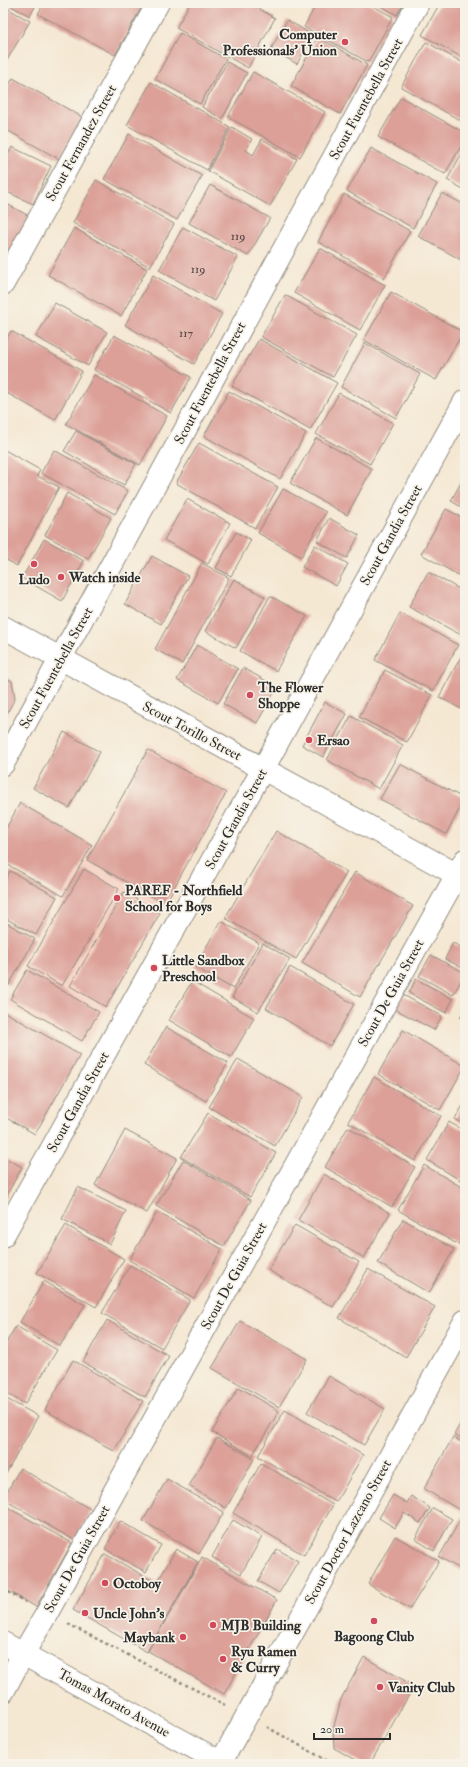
<svg xmlns="http://www.w3.org/2000/svg" width="468" height="1767" font-family="'IM FELL Double Pica',serif">
<rect width="100%" height="100%" fill="#f7f3e8"/>
<filter id="ink" filterUnits="userSpaceOnUse"><feTurbulence type="fractalNoise" baseFrequency=".025" numOctaves="2"/><feDisplacementMap in="SourceGraphic" scale="8" xChannelSelector="R" yChannelSelector="G"/><feConvolveMatrix kernelMatrix="1 2 1 2 8 2 1 2 1" color-interpolation-filters="sRGB"/></filter>
<filter id="wash" filterUnits="userSpaceOnUse"><feTurbulence type="fractalNoise" baseFrequency=".012" numOctaves="4" result="noise"/><feDisplacementMap in="SourceGraphic" scale="16" xChannelSelector="R" yChannelSelector="G"/><feGaussianBlur stdDeviation="0.9" result="paint"/><feColorMatrix in="noise" values="0 0 0 0 0 0 0 0 0 0 0 0 0 0 0 0 0 1.4 0 .05"/><feComposite in="paint" operator="in"/></filter>
<g filter="url(#wash)">
<rect width="100%" height="100%" fill="#f5e8d3"/>
<!-- built -->
<polygon fill="#f5d2c2" points="149,745 231,791 85,1047 4,1004"/>
<g id="blocks">
<!-- building -->
<g fill="#dca098">
<polygon points="5,3 37,3 30,16"/>
<polygon points="44,3 131,3 141,8 115,55 38,14"/>
<polygon points="190,3 249,3 275,18 248,68 176,28"/>
<polygon points="317,3 368,3 393,17 368,62 304,27"/>
<polygon points="376,3 404,3 397,15"/>
<polygon points="440,3 465,3 465,59 422,35"/>
<polygon points="3,6 30,21 7,60 3,57"/>
<polygon points="287,20 313,35 297,64 271,49"/>
<polygon points="180,33 226,59 200,104 155,79"/>
<polygon points="318,37 367,65 340,114 291,86"/>
<polygon points="426,42 465,64 465,123 401,87"/>
<polygon points="227,62 247,73 222,119 202,107"/>
<polygon points="253,72 325,112 300,157 228,117"/>
<polygon points="13,78 82,117 59,159 3,128 3,96"/>
<polygon points="151,82 230,127 207,170 127,125"/>
<polygon points="401,97 465,133 465,139 445,174 378,137"/>
<polygon points="232,127 252,139 246,150 253,155 262,139 297,159 270,206 208,171"/>
<polygon points="129,134 202,176 177,220 104,179"/>
<polygon points="12,147 51,166 33,204 3,190 3,165"/>
<polygon points="371,148 437,184 413,228 347,191"/>
<polygon points="465,148 465,190 447,180"/>
<polygon points="96,180 174,224 150,267 73,223"/>
<polygon points="210,185 270,218 248,256 189,223"/>
<polygon points="442,193 465,205 465,262 418,236"/>
<polygon points="344,194 410,231 384,279 318,242"/>
<polygon points="3,202 31,217 3,268"/>
<polygon points="183,227 238,257 214,301 159,270"/>
<polygon points="74,228 147,269 121,316 48,275"/>
<polygon points="320,248 385,285 360,330 294,293"/>
<polygon points="153,275 222,314 194,364 125,325"/>
<polygon points="391,292 463,332 436,380 364,340"/>
<polygon points="285,295 357,335 333,377 261,337"/>
<polygon points="55,303 107,332 88,366 36,337"/>
<polygon points="11,331 82,371 55,420 3,391 3,345"/>
<polygon points="114,335 191,377 171,413 94,370"/>
<polygon points="259,339 337,383 310,430 232,386"/>
<polygon points="365,343 420,374 396,418 341,387"/>
<polygon points="94,375 167,416 140,465 66,424"/>
<polygon points="229,391 306,433 280,479 204,436"/>
<polygon points="339,393 393,423 370,464 316,434"/>
<polygon points="76,431 136,464 124,485 64,451"/>
<polygon points="316,438 372,469 347,515 290,483"/>
<polygon points="199,443 278,487 255,528 176,483"/>
<polygon points="3,449 40,470 37,476 59,487 17,566 3,558"/>
<polygon points="54,450 128,491 115,514 41,473"/>
<polygon points="465,475 465,509 451,501"/>
<polygon points="283,489 326,512 301,557 258,533"/>
<polygon points="67,493 111,518 88,559 45,535"/>
<polygon points="187,499 230,523 208,564 164,540"/>
<polygon points="446,509 465,519 465,579 421,554"/>
<polygon points="329,518 359,535 347,558 317,541"/>
<polygon points="236,532 251,540 231,576 216,568"/>
<polygon points="44,539 84,561 62,601 22,578"/>
<polygon points="315,545 348,564 336,586 302,567"/>
<polygon points="152,556 188,576 161,624 125,604"/>
<polygon points="202,563 229,578 182,664 155,649"/>
<polygon points="428,572 465,592 465,633 463,636 409,607"/>
<polygon points="234,579 265,597 236,648 205,631"/>
<polygon points="270,596 307,616 276,671 240,651"/>
<polygon points="400,613 458,645 433,691 375,660"/>
<polygon points="197,645 238,669 218,703 177,680"/>
<polygon points="465,649 465,711 439,697"/>
<polygon points="243,668 277,687 257,723 223,704"/>
<polygon points="385,670 432,695 407,742 359,717"/>
<polygon points="3,676 12,681 15,698 3,721"/>
<polygon points="325,702 347,714 323,757 302,745"/>
<polygon points="351,716 403,745 379,789 327,760"/>
<polygon points="64,732 100,752 69,808 33,788"/>
<polygon points="148,750 226,793 165,904 87,860"/>
<polygon points="400,764 465,799 446,834 380,799"/>
<polygon points="20,803 92,845 63,896 3,862 3,834"/>
<polygon points="276,831 347,872 296,959 225,918"/>
<polygon points="84,869 119,889 62,986 28,966"/>
<polygon points="10,871 57,897 36,935 3,917 3,884"/>
<polygon points="355,872 413,906 360,997 302,963"/>
<polygon points="124,892 160,913 106,1007 70,986"/>
<polygon points="3,921 35,939 9,985 3,982"/>
<polygon points="221,921 259,943 233,989 195,967"/>
<polygon points="263,943 290,959 258,1012 232,997"/>
<polygon points="453,943 465,949 465,969 445,959"/>
<polygon points="431,955 465,973 453,995 419,976"/>
<polygon points="290,967 354,1004 330,1046 266,1008"/>
<polygon points="27,970 99,1012 82,1041 10,999"/>
<polygon points="416,979 453,999 446,1013 409,993"/>
<polygon points="192,981 254,1018 231,1057 169,1020"/>
<polygon points="403,995 442,1016 434,1030 395,1009"/>
<polygon points="465,1008 465,1019 460,1017"/>
<polygon points="3,1011 80,1055 35,1134 3,1116"/>
<polygon points="166,1027 228,1063 206,1101 144,1065"/>
<polygon points="403,1030 465,1066 440,1110 378,1074"/>
<polygon points="238,1059 303,1097 275,1146 209,1107"/>
<polygon points="374,1077 441,1116 415,1161 348,1122"/>
<polygon points="465,1102 465,1125 455,1119"/>
<polygon points="208,1113 276,1153 250,1197 181,1157"/>
<polygon points="449,1122 465,1131 465,1183 427,1160"/>
<polygon points="348,1127 415,1167 392,1207 325,1167"/>
<polygon points="125,1130 177,1158 147,1213 95,1185"/>
<polygon points="3,1157 22,1167 3,1202"/>
<polygon points="183,1160 251,1200 224,1246 156,1206"/>
<polygon points="424,1165 465,1189 464,1248 398,1210"/>
<polygon points="324,1174 390,1213 364,1258 298,1220"/>
<polygon points="78,1187 126,1211 110,1244 62,1219"/>
<polygon points="157,1212 222,1249 194,1298 129,1260"/>
<polygon points="403,1219 454,1249 429,1293 378,1263"/>
<polygon points="66,1225 124,1259 96,1307 37,1273"/>
<polygon points="295,1225 359,1262 333,1307 268,1270"/>
<polygon points="130,1265 190,1300 162,1348 102,1313"/>
<polygon points="368,1269 435,1307 406,1357 339,1318"/>
<polygon points="44,1281 85,1305 60,1346 20,1322"/>
<polygon points="107,1320 169,1356 145,1397 83,1362"/>
<polygon points="240,1321 307,1359 279,1407 212,1368"/>
<polygon points="16,1326 57,1350 25,1404 3,1391 3,1348"/>
<polygon points="73,1360 143,1401 114,1451 45,1410"/>
<polygon points="329,1376 385,1409 364,1445 307,1412"/>
<polygon points="239,1387 279,1411 252,1456 212,1432"/>
<polygon points="3,1397 38,1416 3,1479"/>
<polygon points="285,1410 363,1455 336,1502 258,1456"/>
<polygon points="465,1415 465,1441 454,1435"/>
<polygon points="453,1437 465,1444 465,1513 424,1489"/>
<polygon points="217,1438 254,1459 226,1508 189,1486"/>
<polygon points="261,1463 333,1505 304,1555 233,1513"/>
<polygon points="20,1468 92,1510 74,1540 3,1499"/>
<polygon points="167,1479 224,1512 199,1554 143,1521"/>
<polygon points="393,1495 407,1503 411,1496 430,1508 420,1523 404,1513 395,1528 379,1518"/>
<polygon points="3,1505 72,1543 36,1607 3,1588"/>
<polygon points="433,1508 452,1519 434,1551 415,1539"/>
<polygon points="463,1515 465,1516 464,1571 439,1557"/>
<polygon points="233,1520 262,1537 241,1574 212,1557"/>
<polygon points="120,1521 161,1545 146,1572 105,1549"/>
<polygon points="395,1536 439,1561 410,1609 368,1584"/>
<polygon points="176,1549 198,1562 147,1652 73,1610 105,1554 157,1583"/>
<polygon points="277,1549 298,1561 279,1593 258,1581"/>
<polygon points="202,1557 277,1600 224,1694 148,1651"/>
<polygon points="364,1657 414,1686 370,1764 362,1764 334,1748 333,1730 341,1699"/>
</g>
</g>
</g>
<g filter="url(#ink)">
<use href="#blocks" fill-opacity="0" stroke="#908a7f" stroke-width="1"/>
<g fill="none" stroke-linecap="round" stroke-linejoin="round">
<!-- street casing -->
<g stroke="#908a7f" stroke-width="24">
<g id="street">
<polyline points="3,284 158,3"/>
<polyline points="3,627 465,879"/>
<polyline points="3,764 418,3"/>
<polyline points="3,1236 263,769 465,401"/>
<polyline points="3,1692 23,1654 47,1613 465,860"/>
<polyline points="220,1764 465,1321"/>
</g>
</g>
<!-- secondary casing -->
<g stroke="#908a7f" stroke-width="24">
<polyline id="secondary" points="3,1643 224,1764"/>
</g>
<!-- path -->
<g stroke="#908a7f" stroke-width="2.5" stroke-dasharray="3 3" stroke-linecap="butt">
<polyline points="3,1589 26,1602"/>
<polyline points="68,1624 225,1705"/>
<polyline points="267,1727 333,1764"/>
</g>
<!-- street -->
<use href="#street" stroke="#fff" stroke-width="22"/>
<!-- secondary -->
<use href="#secondary" stroke="#fff" stroke-width="22"/>
</g>
</g>
<!-- markers -->
<g fill="#d1495b" stroke="#f7f3e8" stroke-width="1.5">
<circle cx="345" cy="42" r="4"/>
<circle cx="34" cy="564" r="4"/>
<circle cx="61" cy="577" r="4"/>
<circle cx="250" cy="695" r="4"/>
<circle cx="309" cy="740" r="4"/>
<circle cx="117" cy="898" r="4"/>
<circle cx="154" cy="968" r="4"/>
<circle cx="105" cy="1583" r="4"/>
<circle cx="85" cy="1613" r="4"/>
<circle cx="374" cy="1621" r="4"/>
<circle cx="213" cy="1625" r="4"/>
<circle cx="183" cy="1637" r="4"/>
<circle cx="223" cy="1659" r="4"/>
<circle cx="380" cy="1687" r="4"/>
</g>
<g text-anchor="middle" dominant-baseline="central" stroke-width="3.5" stroke-linejoin="round" paint-order="stroke">
<!-- number labels -->
<g font-size="12" fill="#574846">
<text x="238" y="236">119</text>
<text x="198" y="269">119</text>
<text x="186" y="333">117</text>
</g>
<!-- poi labels -->
<g font-size="14" font-weight="bold" fill="#2b2b2b" stroke="#f7f3e8" text-anchor="start">
<text x="337" y="34" text-anchor="end">Computer<tspan x="337" dy="16">Professionals' Union</tspan></text>
<text x="69" y="577">Watch inside</text>
<text x="34" y="579" text-anchor="middle">Ludo</text>
<text x="258" y="687">The Flower<tspan x="258" dy="16">Shoppe</tspan></text>
<text x="317" y="740">Ersao</text>
<text x="125" y="890">PAREF - Northfield<tspan x="125" dy="16">School for Boys</tspan></text>
<text x="162" y="960">Little Sandbox<tspan x="162" dy="16">Preschool</tspan></text>
<text x="113" y="1583">Octoboy</text>
<text x="93" y="1613">Uncle John's</text>
<text x="221" y="1625">MJB Building</text>
<text x="374" y="1636" text-anchor="middle">Bagoong Club</text>
<text x="175" y="1637" text-anchor="end">Maybank</text>
<text x="231" y="1651">Ryu Ramen<tspan x="231" dy="16">&amp; Curry</tspan></text>
<text x="388" y="1687">Vanity Club</text>
</g>
<!-- street labels -->
<g font-size="14" fill="#2b2b2b" stroke="#f7f3e8">
<text transform="translate(366 99) rotate(-61)">Scout Fuentebella Street</text>
<text transform="translate(81 143) rotate(-61)">Scout Fernandez Street</text>
<text transform="translate(210 383) rotate(-62)">Scout Fuentebella Street</text>
<text transform="translate(391 535) rotate(-61)">Scout Gandia Street</text>
<text transform="translate(56 668) rotate(-61)">Scout Fuentebella Street</text>
<text transform="translate(192 731) rotate(28)">Scout Torillo Street</text>
<text transform="translate(236 819) rotate(-61)">Scout Gandia Street</text>
<text transform="translate(391 993) rotate(-61)">Scout De Guia Street</text>
<text transform="translate(78 1102) rotate(-61)">Scout Gandia Street</text>
<text transform="translate(234 1276) rotate(-61)">Scout De Guia Street</text>
<text transform="translate(348 1532) rotate(-61)">Scout Doctor Lazcano Street</text>
<text transform="translate(77 1559) rotate(-61)">Scout De Guia Street</text>
<text transform="translate(114 1703) rotate(29)">Tomas Morato Avenue</text>
</g>
</g>
<!-- margin -->
<rect width="468" height="1767" fill="none" stroke="#f7f3e8" stroke-width="16"/>
<!-- scale -->
<path d="M314 1733v6h76v-6" fill="none" stroke="#2b2b2b" stroke-width="2"/>
<text x="320" y="1733" font-size="12" fill="#2b2b2b" stroke="#f7f3e8" stroke-width="3" paint-order="stroke">20 m</text>
</svg>
